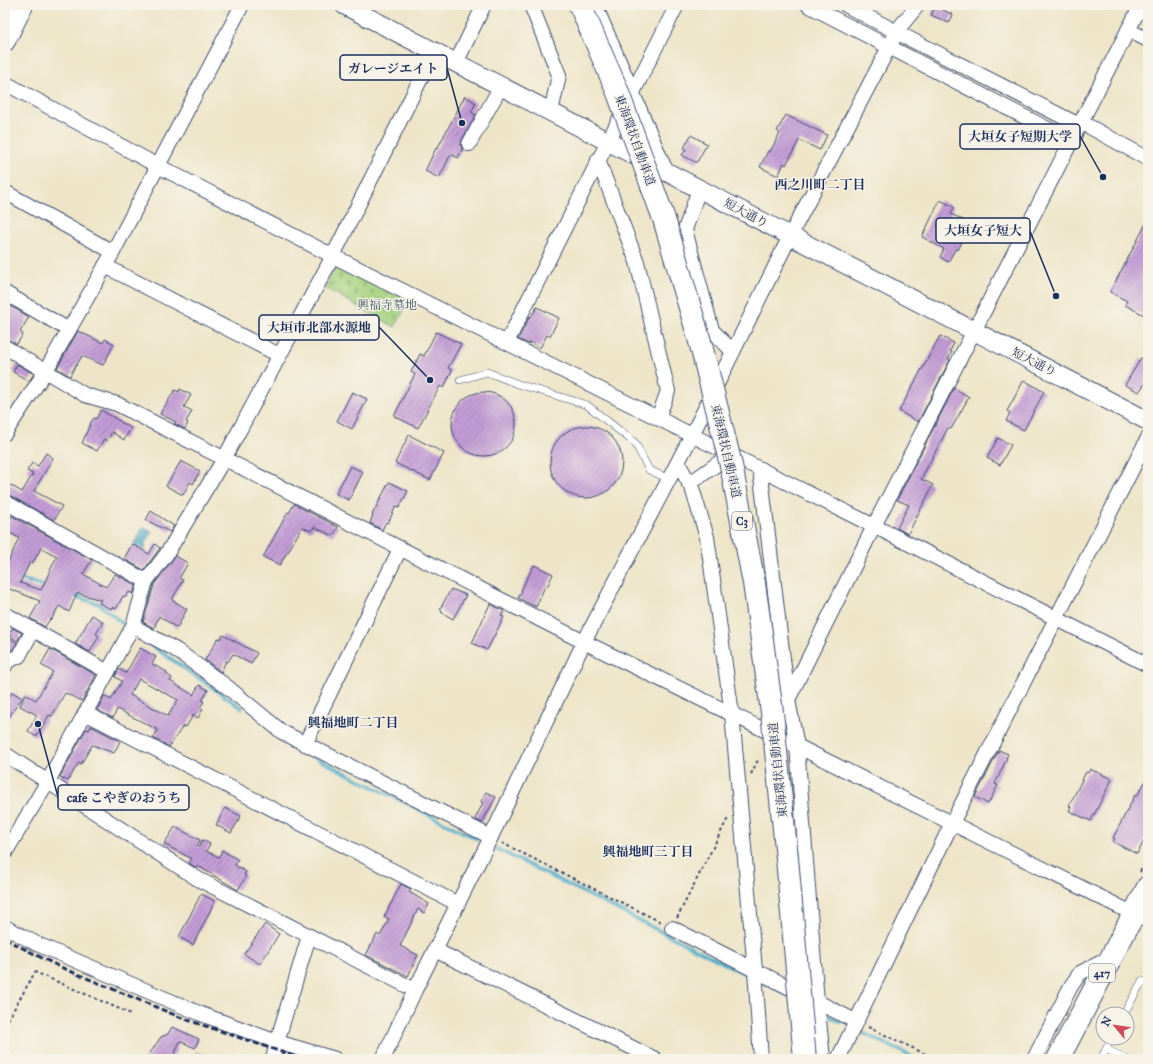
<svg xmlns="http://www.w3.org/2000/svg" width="1153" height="1064" font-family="'IM FELL Great Primer','Noto Serif JP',serif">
<defs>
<pattern id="cemetery-stones" width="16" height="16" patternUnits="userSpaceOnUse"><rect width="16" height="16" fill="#a5d27f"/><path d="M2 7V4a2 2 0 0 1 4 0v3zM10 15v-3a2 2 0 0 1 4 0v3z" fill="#8db570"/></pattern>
<pattern id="water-rules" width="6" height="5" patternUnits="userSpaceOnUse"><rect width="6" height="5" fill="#4caecb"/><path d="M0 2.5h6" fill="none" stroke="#3e8ea8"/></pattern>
<pattern id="building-hatch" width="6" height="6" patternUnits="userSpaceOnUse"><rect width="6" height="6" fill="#c39cd6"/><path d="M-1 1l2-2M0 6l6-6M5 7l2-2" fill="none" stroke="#9e80b1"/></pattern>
</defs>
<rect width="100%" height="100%" fill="#f7f3e8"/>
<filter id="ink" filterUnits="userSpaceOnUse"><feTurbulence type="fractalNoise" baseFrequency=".025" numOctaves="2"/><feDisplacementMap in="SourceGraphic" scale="8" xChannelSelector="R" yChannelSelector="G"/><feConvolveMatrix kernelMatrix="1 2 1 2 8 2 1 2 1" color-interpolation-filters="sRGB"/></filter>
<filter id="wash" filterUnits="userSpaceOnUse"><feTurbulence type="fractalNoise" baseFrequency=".012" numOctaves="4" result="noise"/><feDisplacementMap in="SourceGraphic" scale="16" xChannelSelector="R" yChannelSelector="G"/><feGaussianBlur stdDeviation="0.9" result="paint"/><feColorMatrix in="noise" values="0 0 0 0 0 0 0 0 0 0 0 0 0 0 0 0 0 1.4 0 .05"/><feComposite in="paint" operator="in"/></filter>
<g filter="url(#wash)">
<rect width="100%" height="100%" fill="#eee5c8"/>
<!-- cemetery -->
<polygon fill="url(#cemetery-stones)" stroke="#60806e" points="337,262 410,299 395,327 325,288"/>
<!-- water -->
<polygon fill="url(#water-rules)" stroke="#346e94" points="143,527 152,532 144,546 146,547 144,550 134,544"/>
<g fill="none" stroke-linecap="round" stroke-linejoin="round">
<!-- stream -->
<g stroke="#4caecb" stroke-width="3.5">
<polyline points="18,578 46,587"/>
<polyline points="71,595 99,604 123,624"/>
<polyline points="145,641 242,708"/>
<polyline points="285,740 294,747 477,839"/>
<polyline points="497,849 751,977"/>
<polyline points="759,980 793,997"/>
<polyline points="821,1012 841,1022"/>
<polyline points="863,1033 917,1059"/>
</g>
</g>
<g id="blocks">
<!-- building -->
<g fill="url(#building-hatch)" fill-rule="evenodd">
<polygon points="935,6 953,15 949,23 931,15"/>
<polygon points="465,96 476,103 471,112 476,115 462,140 461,145 462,149 458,158 451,154 439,178 425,171 436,148 437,149"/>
<polygon points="786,115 827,135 820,150 799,140 786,165 784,163 778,176 760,167 768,151 770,152 780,133 777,131"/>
<polygon points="691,135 707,144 697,162 695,162 682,155 686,149 684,148"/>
<polygon points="940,200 954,207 951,214 973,225 965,239 964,238 958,250 956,248 948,262 940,257 944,249 922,237"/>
<polygon points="1148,220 1148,317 1125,305 1127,301 1110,292"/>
<polygon points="5,303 29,317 20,332 23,334 17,344 5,338"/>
<polygon points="537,307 559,318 550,336 547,335 540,348 530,342 529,344 518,339 530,316 531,317"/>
<polygon points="78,331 103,343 105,339 114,344 103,365 82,356 76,366 75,366 70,376 57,368"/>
<polygon points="436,332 461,344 448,368 452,370 444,388 440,386 418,428 394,416 415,374 411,372 420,354 424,356"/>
<polygon points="940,336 954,343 950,351 952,352 948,359 950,360 918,422 899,411"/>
<polygon points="1141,358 1148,361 1148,379 1139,392 1125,385"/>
<polygon points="17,364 34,374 29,381 13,372"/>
<polygon points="1024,380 1044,392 1024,430 1006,421 1010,413 1007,411"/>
<polygon points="954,388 969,397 951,429 948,428 921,479 933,485 908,534 897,528 909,505 897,500"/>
<polygon points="180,389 191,395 184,407 192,411 186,422 188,423 185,429 174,424 176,422 160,414 175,390 179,392"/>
<circle cx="484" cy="424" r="32"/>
<polygon points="352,392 367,399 352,429 337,421"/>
<polygon points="101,410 131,428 124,440 112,432 107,441 104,439 97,451 82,443 91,422 94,418 96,419"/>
<circle cx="586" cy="462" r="36"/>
<polygon points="409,435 444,453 430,480 395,463"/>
<polygon points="998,438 1011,445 1000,465 987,458"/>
<polygon points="46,453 53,458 34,491 62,506 54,520 9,495 5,494 5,482 22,492 33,474 27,471 32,463 38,466"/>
<polygon points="181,461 200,471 193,484 190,482 183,495 166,486"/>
<polygon points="350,466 363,472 349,500 336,494"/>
<polygon points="389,482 408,491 399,508 396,506 388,523 386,522 382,530 370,523 373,515 372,515"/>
<polygon points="294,504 338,527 333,536 314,527 311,531 302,527 288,552 287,552 280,565 263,557 288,512 289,513"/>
<polygon points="151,511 174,526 170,532 146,520"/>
<path d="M12,516l80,44 -9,14 23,13 9,-13 21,11 -3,9 -4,-2 -3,5 -3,-1 -7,13 -4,-2 -1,2 -12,-6 2,-3 -24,-7 -8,19 -10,-6 -8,14 -1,-1 -5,8 -15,-9 10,-17 -35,-14v-18l14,-31 -14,-8v-3zM41,548l16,8 -16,34 -21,-7 10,-21 2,2z"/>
<polygon points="132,544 149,554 155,544 160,548 144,570 124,559"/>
<polygon points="175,556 188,563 180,577 180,579 183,580 172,600 187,609 177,628 159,616 154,628 143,622 154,585"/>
<polygon points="534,565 553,574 547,587 545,586 536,607 518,598 522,591 521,590"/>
<polygon points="451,589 466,595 453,619 441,612 442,610 440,609"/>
<polygon points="490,604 504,611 501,616 504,617 487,650 472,643"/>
<polygon points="92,615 103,622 96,634 99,636 90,652 75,644"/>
<polygon points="13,628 22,633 17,641 8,634"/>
<polygon points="223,635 257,653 251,664 233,654 228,662 226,661 221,672 205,660 218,638 220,639"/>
<polygon points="9,637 17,643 13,649 5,653 5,643"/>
<path d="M140,648l16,9 -4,7 15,8 -1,2 6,4 -2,3 23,14 6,-10 9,5 -6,11 2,1 -4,5 3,2 -5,9 -5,-3 -7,12 -3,-1 -14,21 -16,-9 5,-8 -41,-21 -4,9 -16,-8 7,-14 7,4 11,-19 -7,-4 4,-8 7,4zM139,679l39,21 -10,16 -38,-21z"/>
<polygon points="50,649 96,675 82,701 65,693 52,716 49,715 36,737 28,731 37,715 20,706 25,694 36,700 53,672 41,665"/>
<polygon points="12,692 22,698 5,723 5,704"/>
<polygon points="91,726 120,741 114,753 92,745 81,764 79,762 68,781 60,777 86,729 89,730"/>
<polygon points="999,750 1008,754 1006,758 1007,758 995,784 998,785 988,804 975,797"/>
<polygon points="1090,769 1112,779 1091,821 1069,811 1071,807 1069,806 1086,772 1088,773"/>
<polygon points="1148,777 1148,834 1137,854 1113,842 1115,839 1113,838 1135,795 1137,796"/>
<polygon points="486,792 496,797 482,823 475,819 483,803 481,802"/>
<polygon points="225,808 241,816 231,833 216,825"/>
<polygon points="175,827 200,840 197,846 199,847 202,840 210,844 206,851 219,857 222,850 238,860 235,865 246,872 244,875 246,876 238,890 198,866 197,868 189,863 192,859 164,844"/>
<polygon points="401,884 411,889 409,892 429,904 424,913 418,909 400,946 418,955 408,976 366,955 377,934 380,936 389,919 384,917"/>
<polygon points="201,894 215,901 193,945 179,937"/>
<polygon points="265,924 279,934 260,964 244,954"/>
<polygon points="172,1027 199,1039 195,1048 180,1041 173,1058 169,1055 167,1059 146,1059 161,1037 168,1034"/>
</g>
</g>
</g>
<g filter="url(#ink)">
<use href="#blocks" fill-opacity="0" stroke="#3b4a6e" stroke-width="1"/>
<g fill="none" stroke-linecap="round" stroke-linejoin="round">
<!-- service casing -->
<g stroke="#3b4a6e" stroke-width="8">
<g id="service">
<polyline points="460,380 487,372 518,384 587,405 635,443 649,470 669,479"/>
<polyline points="1124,1014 1142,981 1148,984"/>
<polyline points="1106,1049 1126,1059"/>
<polyline points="199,1056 205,1059"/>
<polyline points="1101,1059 1112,1038"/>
</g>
</g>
<!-- minor casing -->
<g stroke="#3b4a6e" stroke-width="16">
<g id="minor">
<polyline points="531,5 559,75 551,112"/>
<polyline points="595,5 666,171"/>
<polyline points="808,5 1071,141"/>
<polyline points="846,5 904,36 1079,125"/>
<polyline points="1128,30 1148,40"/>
<polyline points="456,63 484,5"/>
<polyline points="5,83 158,166 333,256 874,526 1148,665"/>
<polyline points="1081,122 1148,159"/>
<polyline points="469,144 501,86"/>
<polyline points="598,160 637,262 668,391 658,418"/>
<polyline points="699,189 685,230 712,330 733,352"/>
<polyline points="5,192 113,252"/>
<polyline points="105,266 279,355"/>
<polyline points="5,293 69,330"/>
<polyline points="507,342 677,5"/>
<polyline points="5,347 85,395 117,404 584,642 797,746 1148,921"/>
<polyline points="5,433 45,372 113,252 242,5"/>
<polyline points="678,463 692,488 707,537 732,714 755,970 761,1059"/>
<polyline points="760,469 788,700 797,746 817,1002 823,1059"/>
<polyline points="689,484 731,454"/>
<polyline points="5,502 146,581"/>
<polyline points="5,614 108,672"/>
<polyline points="133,626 176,650 226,686 282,732 491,837"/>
<polyline points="5,666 6,662 19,656 33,630"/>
<polyline points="85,713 458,904"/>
<polyline points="775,726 874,526 1141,5"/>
<polyline points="305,744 400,549"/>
<polyline points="5,754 198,879 415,990 491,837 584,642 692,435 790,236 899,28 918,5"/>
<polyline points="5,853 48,781 133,626 146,581 166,555 224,459 333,256 434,52"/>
<polyline points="5,927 37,944 201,1014 277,1042 335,1059"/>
<polyline points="672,928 857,1022"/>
<polyline points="435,950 655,1059"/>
<polyline points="273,1059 277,1042 309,936"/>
<polyline points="383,1059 415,990"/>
<polyline points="838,1059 952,823 1148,438"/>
<polyline points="1034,1059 1071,986 1080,973 1110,958"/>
</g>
</g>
<!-- tertiary casing -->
<g stroke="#3b4a6e" stroke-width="20">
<polyline id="tertiary" points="344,5 1148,421"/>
</g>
<!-- secondary casing -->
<g stroke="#3b4a6e" stroke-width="22">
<polyline id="secondary" points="5,41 23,5"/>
</g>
<!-- trunk casing -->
<g stroke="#3b4a6e" stroke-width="24">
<polyline id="trunk" points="1058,1059 1148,887"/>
</g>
<!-- path -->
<g stroke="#3b4a6e" stroke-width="2" stroke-dasharray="3 3" stroke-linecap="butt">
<polyline points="751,774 759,758"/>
<polyline points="502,843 661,922"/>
<polyline points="1140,872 1143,866 1148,868"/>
<polyline points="677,918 728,818"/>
<polyline points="5,1025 35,972 131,1014"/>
<polyline points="868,1027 936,1059"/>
</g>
<!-- service -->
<use href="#service" stroke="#fff" stroke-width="7"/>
<!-- minor -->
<use href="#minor" stroke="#fff" stroke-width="14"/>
<!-- tertiary -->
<use href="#tertiary" stroke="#fff" stroke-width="18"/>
<!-- secondary -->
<use href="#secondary" stroke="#fff" stroke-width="20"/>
<!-- trunk -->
<use href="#trunk" stroke="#fff" stroke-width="22"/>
<!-- rail -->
<polyline stroke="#1b2f5e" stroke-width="3" stroke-dasharray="6 3" stroke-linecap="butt" points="5,939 58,966 182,1018 302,1059"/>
<!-- motorway-bridge casing -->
<g stroke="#3b4a6e" stroke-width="24" stroke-linecap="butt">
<polyline id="motorway-bridge" points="580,5 617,90 664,219 701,345 731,465 754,583 772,712 787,858 805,1059"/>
</g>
<!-- motorway-bridge -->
<use href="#motorway-bridge" stroke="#fff" stroke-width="22"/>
</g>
</g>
<g text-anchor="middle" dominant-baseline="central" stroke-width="3" stroke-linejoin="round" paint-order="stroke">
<!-- shield labels -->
<g fill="#f7f3e8" stroke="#5d6a87" stroke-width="1">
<rect x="732" y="512" width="20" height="18" rx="3"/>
<rect x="1089" y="964" width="26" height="18" rx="3"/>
</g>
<g font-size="11" font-weight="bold" fill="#1b2f5e">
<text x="742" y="521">C3</text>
<text x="1102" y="973">417</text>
</g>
<!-- street labels -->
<g font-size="12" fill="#1b2f5e" stroke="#f7f3e8">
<text transform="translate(635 140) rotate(70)">東海環状自動車道</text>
<text transform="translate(746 213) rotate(28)">短大通り</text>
<text transform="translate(1034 362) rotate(27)">短大通り</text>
<text transform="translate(726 451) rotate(77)">東海環状自動車道</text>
<text transform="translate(778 770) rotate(-96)">東海環状自動車道</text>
</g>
<!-- park labels -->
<g font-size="12" fill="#3e5866" stroke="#f7f3e8">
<text x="387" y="305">興福寺墓地</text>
</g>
<!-- neighbourhood labels -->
<g font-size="13" font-weight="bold" fill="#1b2f5e" stroke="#f7f3e8">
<text x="820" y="185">西之川町二丁目</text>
<text x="353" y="723">興福地町二丁目</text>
<text x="648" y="852">興福地町三丁目</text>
</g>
</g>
<!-- callouts -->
<path fill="none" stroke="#1b2f5e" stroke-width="1.5" d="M462 123L447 68M1103 177L1080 136M1056 296L1030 231M430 380L379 327M38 724L58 797"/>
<g fill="#1b2f5e" stroke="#f7f3e8" stroke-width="1.5">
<circle cx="462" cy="123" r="4"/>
<circle cx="1103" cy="177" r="4"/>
<circle cx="1056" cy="296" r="4"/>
<circle cx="430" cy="380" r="4"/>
<circle cx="38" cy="724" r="4"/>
</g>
<g fill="#f7f3e8" stroke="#1b2f5e" stroke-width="1.5">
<rect x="340" y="55" width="107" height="25" rx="4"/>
<rect x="960" y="124" width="120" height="25" rx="4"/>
<rect x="936" y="218" width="94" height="25" rx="4"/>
<rect x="259" y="315" width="120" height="25" rx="4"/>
<rect x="58" y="785" width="131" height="25" rx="4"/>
</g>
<g font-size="13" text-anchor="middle" font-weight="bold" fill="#1b2f5e">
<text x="393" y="73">ガレージエイト</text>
<text x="1020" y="141">大垣女子短期大学</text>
<text x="983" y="235">大垣女子短大</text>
<text x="319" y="332">大垣市北部水源地</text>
<text x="124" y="802">cafe こやぎのおうち</text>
</g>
<!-- margin -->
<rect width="1153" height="1064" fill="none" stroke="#f7f3e8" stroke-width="20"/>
<!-- north arrow -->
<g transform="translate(1115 1026) rotate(299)"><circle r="19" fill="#f7f3e8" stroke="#9fa5b1"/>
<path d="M0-3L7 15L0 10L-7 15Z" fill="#d1495b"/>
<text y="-6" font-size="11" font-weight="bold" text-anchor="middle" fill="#1b2f5e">N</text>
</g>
</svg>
